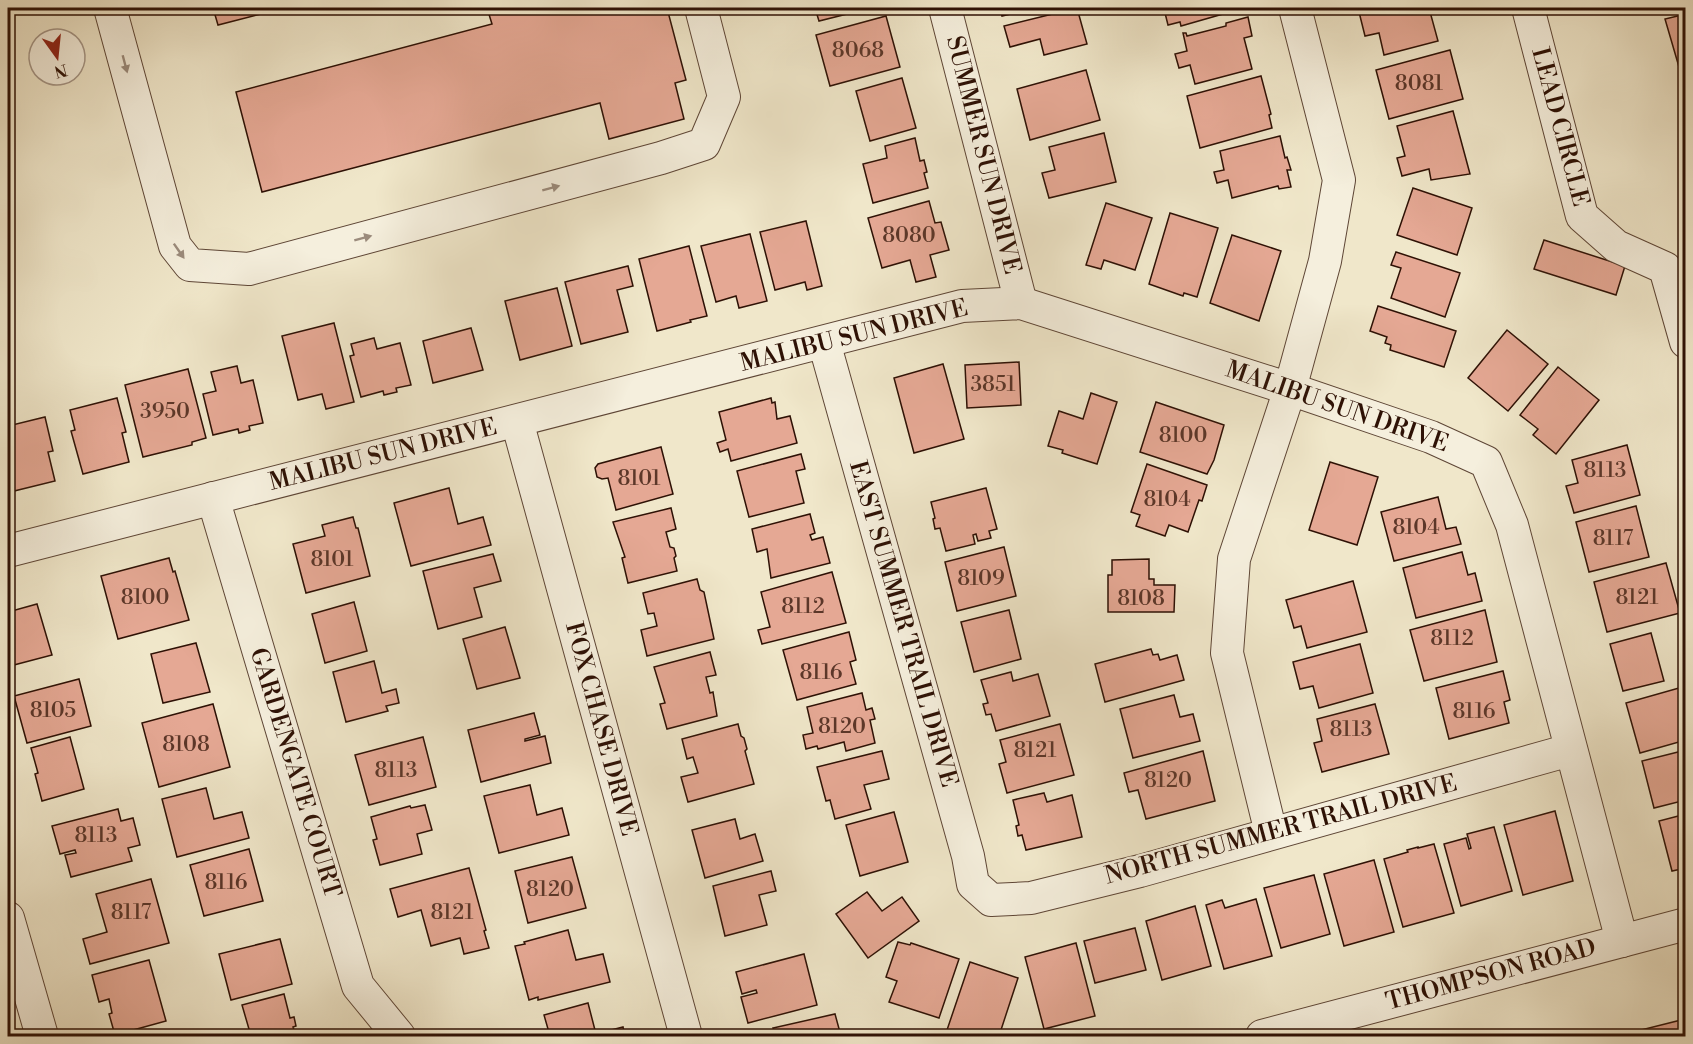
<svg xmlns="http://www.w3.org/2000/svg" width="1693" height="1044" font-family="'Libre Bodoni',serif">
<rect width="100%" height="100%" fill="#f0e7ca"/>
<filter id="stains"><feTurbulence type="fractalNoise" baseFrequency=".00333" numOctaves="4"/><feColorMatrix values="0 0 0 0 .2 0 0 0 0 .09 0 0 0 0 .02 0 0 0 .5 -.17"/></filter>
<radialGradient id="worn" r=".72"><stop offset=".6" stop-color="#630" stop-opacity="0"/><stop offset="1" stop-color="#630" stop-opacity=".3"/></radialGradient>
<!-- building -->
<g fill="#e5a894" stroke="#2e1105" stroke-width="1.5">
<polygon points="213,8 284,8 218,25"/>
<polygon points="487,8 667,8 686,80 675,83 684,119 609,139 600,103 262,192 236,92 492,24"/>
<polygon points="815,8 871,8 819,21"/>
<polygon points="1000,8 1036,8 1002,16"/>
<polygon points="1077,8 1087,44 1044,55 1040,39 1010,47 1004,26"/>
<polygon points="1175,8 1244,8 1181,26 1180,22 1168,25 1165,13 1176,10"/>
<polygon points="1358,8 1429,8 1438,41 1384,55 1379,33 1365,36"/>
<polygon points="1686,14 1686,91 1665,19"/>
<polygon points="886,16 900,67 830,86 816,35"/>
<polygon points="1248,17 1252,36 1244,38 1252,69 1195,84 1190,65 1179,68 1175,54 1187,51 1183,33 1186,33 1187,36 1226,26 1226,23"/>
<polygon points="1450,50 1463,99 1389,119 1376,70"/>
<polygon points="1086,70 1100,120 1030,140 1017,89"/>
<polygon points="1261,76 1271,114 1269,115 1272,128 1200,148 1187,96"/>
<polygon points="902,78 916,128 870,141 856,91"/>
<polygon points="1453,111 1470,174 1431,180 1429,169 1402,176 1397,158 1405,156 1397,126"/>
<polygon points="1104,133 1116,182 1049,198 1042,173 1055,170 1049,147"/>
<polygon points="1280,136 1285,158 1287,157 1291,170 1287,170 1291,187 1279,189 1278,186 1232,198 1228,180 1217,183 1214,172 1224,170 1220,151"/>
<polygon points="915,138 920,161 924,160 927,172 924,173 928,188 873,203 863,164 887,158 885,146"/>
<polygon points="1413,188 1472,208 1457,255 1397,235"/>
<polygon points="929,201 935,223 941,222 949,250 930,255 936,277 916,282 910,260 882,268 868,218"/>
<polygon points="1106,203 1152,218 1135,270 1104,260 1101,269 1086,265"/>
<polygon points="1170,213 1218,228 1197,297 1184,293 1183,296 1149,284"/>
<polygon points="806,221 822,286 807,290 805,282 775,290 760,232"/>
<polygon points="750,234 767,301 739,308 736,296 716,302 701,246"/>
<polygon points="1232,235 1281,251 1259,321 1210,303"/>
<polygon points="1544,240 1625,266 1616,295 1534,269"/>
<polygon points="689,246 707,316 690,320 691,322 657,331 639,259"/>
<polygon points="1396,252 1460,273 1445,317 1391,298 1401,268 1391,265"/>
<polygon points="628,266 633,286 617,290 628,332 581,344 565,282"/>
<polygon points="557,288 572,346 520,360 505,301"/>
<polygon points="1378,306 1456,331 1444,367 1390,350 1391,345 1385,343 1387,337 1370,331"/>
<polygon points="334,323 354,402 326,409 322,394 298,400 282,336"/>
<polygon points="471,328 483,370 433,383 423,341"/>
<polygon points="1507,330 1548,364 1508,411 1468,378"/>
<polygon points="374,338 377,349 400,343 411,385 396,388 397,392 384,395 383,391 361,397 350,356 354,355 351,344"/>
<polygon points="1019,362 1021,405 967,408 965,365"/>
<polygon points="943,364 964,439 914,453 894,378"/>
<polygon points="237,366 241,383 253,380 263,423 249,426 250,430 239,433 238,429 213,435 203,394 216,391 211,372"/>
<polygon points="1558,367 1599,400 1556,454 1533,435 1538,429 1520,415"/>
<polygon points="188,369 206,438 192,442 192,445 143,457 125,385"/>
<polygon points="1091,393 1117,402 1097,464 1062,453 1063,450 1048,446 1059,411 1083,419"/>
<polygon points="117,398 126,432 122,433 129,462 83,474 71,431 75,430 70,410"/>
<polygon points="771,398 772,403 775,402 777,419 790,416 797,443 731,461 728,449 720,452 717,443 726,440 719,412"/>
<polygon points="1156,402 1224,425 1214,460 1207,474 1140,452"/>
<polygon points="45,417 53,451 48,452 55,481 10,492 8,483 8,426"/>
<polygon points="1627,445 1640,495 1574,513 1566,486 1578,483 1572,460"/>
<polygon points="661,447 673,494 616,510 608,478 602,479 597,477 595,468 598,464"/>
<polygon points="801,454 805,469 796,471 804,503 749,517 737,471"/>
<polygon points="1330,462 1378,477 1357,545 1309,530"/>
<polygon points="1147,464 1207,485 1202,501 1199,500 1188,532 1169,525 1165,536 1136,526 1140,515 1131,512"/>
<polygon points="449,488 458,524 483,517 491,545 411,566 394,503"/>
<polygon points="986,488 997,529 989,531 991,538 978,541 976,534 973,535 975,544 946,551 940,528 935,529 933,519 935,518 931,502"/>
<polygon points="1438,497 1446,529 1456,527 1461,544 1394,561 1381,512"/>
<polygon points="1636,506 1649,557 1589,572 1576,522"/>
<polygon points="671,508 676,529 666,532 670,547 674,548 676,556 674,558 677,571 628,583 622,558 625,557 613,522"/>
<polygon points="810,514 815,533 810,535 812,540 823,537 830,563 771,578 767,549 757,552 752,529"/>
<polygon points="353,517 356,528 358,528 370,576 306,593 293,544 325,536 322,525"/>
<polygon points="1004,547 1016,596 957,611 945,562"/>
<polygon points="1462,552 1468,575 1475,573 1482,601 1416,618 1403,568"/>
<polygon points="493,554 501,581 474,588 482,617 438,629 423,571"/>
<polygon points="169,558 173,572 175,571 189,620 118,639 101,576"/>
<polygon points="1149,559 1149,579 1154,579 1154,585 1175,585 1174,612 1108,612 1108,575 1112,575 1112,560"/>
<polygon points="1666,563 1680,613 1607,632 1594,582"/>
<polygon points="832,572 846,623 762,644 758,630 770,627 761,592"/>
<polygon points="697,579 700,590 704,592 714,639 647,656 641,630 657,626 654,613 648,614 643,593"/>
<polygon points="1353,581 1367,632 1307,648 1301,626 1294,628 1286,600"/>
<polygon points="354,602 367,651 325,663 312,614"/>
<polygon points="37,604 52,655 10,666 8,656 8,612"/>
<polygon points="1009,610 1021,659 974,672 961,622"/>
<polygon points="1485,610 1497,662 1424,681 1410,630"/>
<polygon points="505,627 520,678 477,689 463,639"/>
<polygon points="849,632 856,660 850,662 856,684 797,700 783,650"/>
<polygon points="1651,633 1664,681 1623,691 1610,644"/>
<polygon points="196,643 210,692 163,703 151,654"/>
<polygon points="1360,644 1373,693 1319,708 1313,686 1300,689 1293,662"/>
<polygon points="1151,649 1153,655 1158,654 1160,660 1177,655 1184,680 1105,702 1095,664"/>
<polygon points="710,652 716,675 706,677 710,693 713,692 717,716 667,729 660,704 665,703 654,667"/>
<polygon points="374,661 382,693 396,689 399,703 386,706 388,711 346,722 333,672"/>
<polygon points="1503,671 1510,700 1504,702 1509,723 1449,739 1436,688"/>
<polygon points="1011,672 1013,681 1038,674 1050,716 996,731 991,714 986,715 983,704 988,703 981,680"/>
<polygon points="79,679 91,726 27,743 14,696"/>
<polygon points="1686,686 1686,740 1640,753 1626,703"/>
<polygon points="862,693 866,710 872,708 875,719 870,720 875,743 846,751 844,742 818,749 817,746 806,749 803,735 813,733 807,707"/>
<polygon points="1174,695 1180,717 1193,714 1200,741 1133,758 1120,709"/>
<polygon points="213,704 230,767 159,787 142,723"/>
<polygon points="1375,704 1389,754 1322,772 1314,743 1322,741 1317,719"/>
<polygon points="534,713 540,735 525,739 525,741 545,736 551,763 481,782 468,730"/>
<polygon points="738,724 741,736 744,738 747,749 745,751 754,784 688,802 681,777 698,773 693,757 687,759 682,739"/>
<polygon points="1060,724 1074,775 1007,793 999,764 1006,762 1000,740"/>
<polygon points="70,737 84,789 42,801 35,774 38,773 31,748"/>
<polygon points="423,737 436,787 369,805 355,755"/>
<polygon points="1686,750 1686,800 1654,808 1642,761"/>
<polygon points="882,751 889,779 864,785 871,809 835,819 830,800 826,801 817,767"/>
<polygon points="1203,751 1215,801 1146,819 1138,790 1129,792 1124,773"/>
<polygon points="530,785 537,815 562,808 569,835 499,853 484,796"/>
<polygon points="206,788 214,819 242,812 249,838 177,857 162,799"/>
<polygon points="1044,793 1047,802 1072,795 1082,837 1026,850 1022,835 1018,836 1016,826 1019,825 1013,800"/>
<polygon points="425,805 432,830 417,834 422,854 380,865 373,840 377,839 371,817 410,806 411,808"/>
<polygon points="118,809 121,821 133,818 140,845 128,848 132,861 71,877 65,855 76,853 75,850 60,854 52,826"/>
<polygon points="1555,811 1573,881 1523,895 1504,825"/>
<polygon points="894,812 908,862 860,876 846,825"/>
<polygon points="1686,814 1686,868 1672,871 1659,821"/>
<polygon points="735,819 740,839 755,834 763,861 705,878 692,830"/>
<polygon points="1494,827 1512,891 1461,906 1444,844 1466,838 1469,849 1471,848 1467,834"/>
<polygon points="1434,844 1454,913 1403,927 1384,859 1408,852 1407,850 1418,847 1418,848"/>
<polygon points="249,849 263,901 204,916 190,865"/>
<polygon points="572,857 586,908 528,923 515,871"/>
<polygon points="1374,860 1394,932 1344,946 1324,874"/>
<polygon points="469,868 486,930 484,931 489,948 464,954 460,938 431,946 421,910 398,917 390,889"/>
<polygon points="771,871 776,891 759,895 767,925 725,936 713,886"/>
<polygon points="1314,875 1330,934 1281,948 1264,888"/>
<polygon points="151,879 169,943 90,964 83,939 107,932 96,894"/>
<polygon points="867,892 882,911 902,897 919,921 868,958 836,914"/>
<polygon points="1256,899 1272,956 1224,969 1206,905 1222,900 1225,908"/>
<polygon points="1195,906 1211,966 1162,980 1146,921"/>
<polygon points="1135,928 1146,970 1095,983 1084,941"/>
<polygon points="568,930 576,960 603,954 610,982 538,1000 538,997 529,1000 515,946 525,944 524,942"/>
<polygon points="280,939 292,984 231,1000 219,954"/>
<polygon points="898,942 910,945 911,943 959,959 939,1018 889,1002 897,981 886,977"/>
<polygon points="1076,943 1095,1016 1044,1029 1025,957"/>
<polygon points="804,954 817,1005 748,1023 741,997 757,993 756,990 742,994 736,972"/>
<polygon points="149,960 166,1021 115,1035 109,1014 112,1013 109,999 99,1002 92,975"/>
<polygon points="970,962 1018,978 999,1036 965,1036 947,1030"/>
<polygon points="284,994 290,1018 294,1017 296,1026 293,1027 296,1036 251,1036 242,1005"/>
<polygon points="588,1003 596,1034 623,1027 625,1036 550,1036 544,1015"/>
<polygon points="835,1014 841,1036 754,1036 774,1030 773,1028"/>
<polygon points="1685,1019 1686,1036 1634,1036 1633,1032"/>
</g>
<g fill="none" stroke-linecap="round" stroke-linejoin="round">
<!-- minor casing -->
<g stroke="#5e4636" stroke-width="34">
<g id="minor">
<polyline points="110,8 175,246 190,265 249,269 661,158 704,144 724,97 701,8"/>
<polyline points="945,8 1021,303"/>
<polyline points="1528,8 1582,216 1616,246 1665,268 1686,342"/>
<polyline points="824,342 968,856 973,884 991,900 1031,898 1140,871 1570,750"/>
<polyline points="517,421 686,1036"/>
<polyline points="213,498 358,986 399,1036"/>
<polyline points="8,551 962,306 1021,303 1290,389 1431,437 1486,462 1512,525 1622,941"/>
<polyline points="1271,833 1227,653 1234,559 1290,389 1325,261 1339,180 1295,8"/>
<polyline points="8,918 42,1036"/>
<polyline points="1262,1036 1686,924"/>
</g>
</g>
<!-- minor -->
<use href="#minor" stroke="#f5efdd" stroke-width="32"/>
</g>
<!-- one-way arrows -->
<defs><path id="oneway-solid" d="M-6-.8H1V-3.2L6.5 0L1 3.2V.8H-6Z" transform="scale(1.5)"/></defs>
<g fill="#9b8b7c">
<use href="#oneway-solid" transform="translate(125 64) rotate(75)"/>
<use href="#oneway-solid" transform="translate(551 188) rotate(-15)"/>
<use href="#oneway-solid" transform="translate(363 238) rotate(-15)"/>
<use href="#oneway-solid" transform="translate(179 251) rotate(55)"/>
</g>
<g text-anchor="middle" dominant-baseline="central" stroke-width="4.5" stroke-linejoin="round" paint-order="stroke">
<!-- number labels -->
<g font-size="21" fill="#5c3729">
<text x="858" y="51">8068</text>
<text x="1419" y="84">8081</text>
<text x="909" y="236">8080</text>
<text x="993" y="385">3851</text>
<text x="165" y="412">3950</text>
<text x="1183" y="436">8100</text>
<text x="1605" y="471">8113</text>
<text x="639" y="479">8101</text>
<text x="1167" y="500">8104</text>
<text x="1416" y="528">8104</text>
<text x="1613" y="539">8117</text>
<text x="332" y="560">8101</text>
<text x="981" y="579">8109</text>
<text x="145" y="598">8100</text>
<text x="1637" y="598">8121</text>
<text x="1141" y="599">8108</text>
<text x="803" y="607">8112</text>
<text x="1452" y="639">8112</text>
<text x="821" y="673">8116</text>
<text x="53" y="711">8105</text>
<text x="1474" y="712">8116</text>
<text x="842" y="727">8120</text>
<text x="1351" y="730">8113</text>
<text x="186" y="745">8108</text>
<text x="1035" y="751">8121</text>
<text x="396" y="771">8113</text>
<text x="1168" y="781">8120</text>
<text x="96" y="836">8113</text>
<text x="226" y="883">8116</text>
<text x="550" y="890">8120</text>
<text x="131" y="913">8117</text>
<text x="452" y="913">8121</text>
</g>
<!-- street labels -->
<g font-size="24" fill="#2e1105" stroke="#f5efdd">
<text transform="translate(1560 127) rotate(75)">LEAD CIRCLE</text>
<text transform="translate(983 155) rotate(76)">SUMMER SUN DRIVE</text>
<text transform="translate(854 336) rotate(-14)">MALIBU SUN DRIVE</text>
<text transform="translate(1337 407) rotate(19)">MALIBU SUN DRIVE</text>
<text transform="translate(383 455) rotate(-14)">MALIBU SUN DRIVE</text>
<text transform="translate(903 624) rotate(74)">EAST SUMMER TRAIL DRIVE</text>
<text transform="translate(601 729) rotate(75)">FOX CHASE DRIVE</text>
<text transform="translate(295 773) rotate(73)">GARDENGATE COURT</text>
<text transform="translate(1281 830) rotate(-15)">NORTH SUMMER TRAIL DRIVE</text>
<text transform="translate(1491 975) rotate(-15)">THOMPSON ROAD</text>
</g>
</g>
<!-- margin -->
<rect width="1693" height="1044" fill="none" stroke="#f0e7ca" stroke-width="30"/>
<rect x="9" y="9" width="1675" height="1026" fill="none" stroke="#2e1105" stroke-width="3"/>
<rect x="15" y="15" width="1663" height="1014" fill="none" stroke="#2e1105" stroke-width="1.5"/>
<!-- north arrow -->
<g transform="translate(57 57) rotate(165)"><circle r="28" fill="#f5efdd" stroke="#a59687" stroke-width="1.5"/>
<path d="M0-4.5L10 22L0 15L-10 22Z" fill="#8f2418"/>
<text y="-9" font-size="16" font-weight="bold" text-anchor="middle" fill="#2e1105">N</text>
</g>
<rect width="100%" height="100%" filter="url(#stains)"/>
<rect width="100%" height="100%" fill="url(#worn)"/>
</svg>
